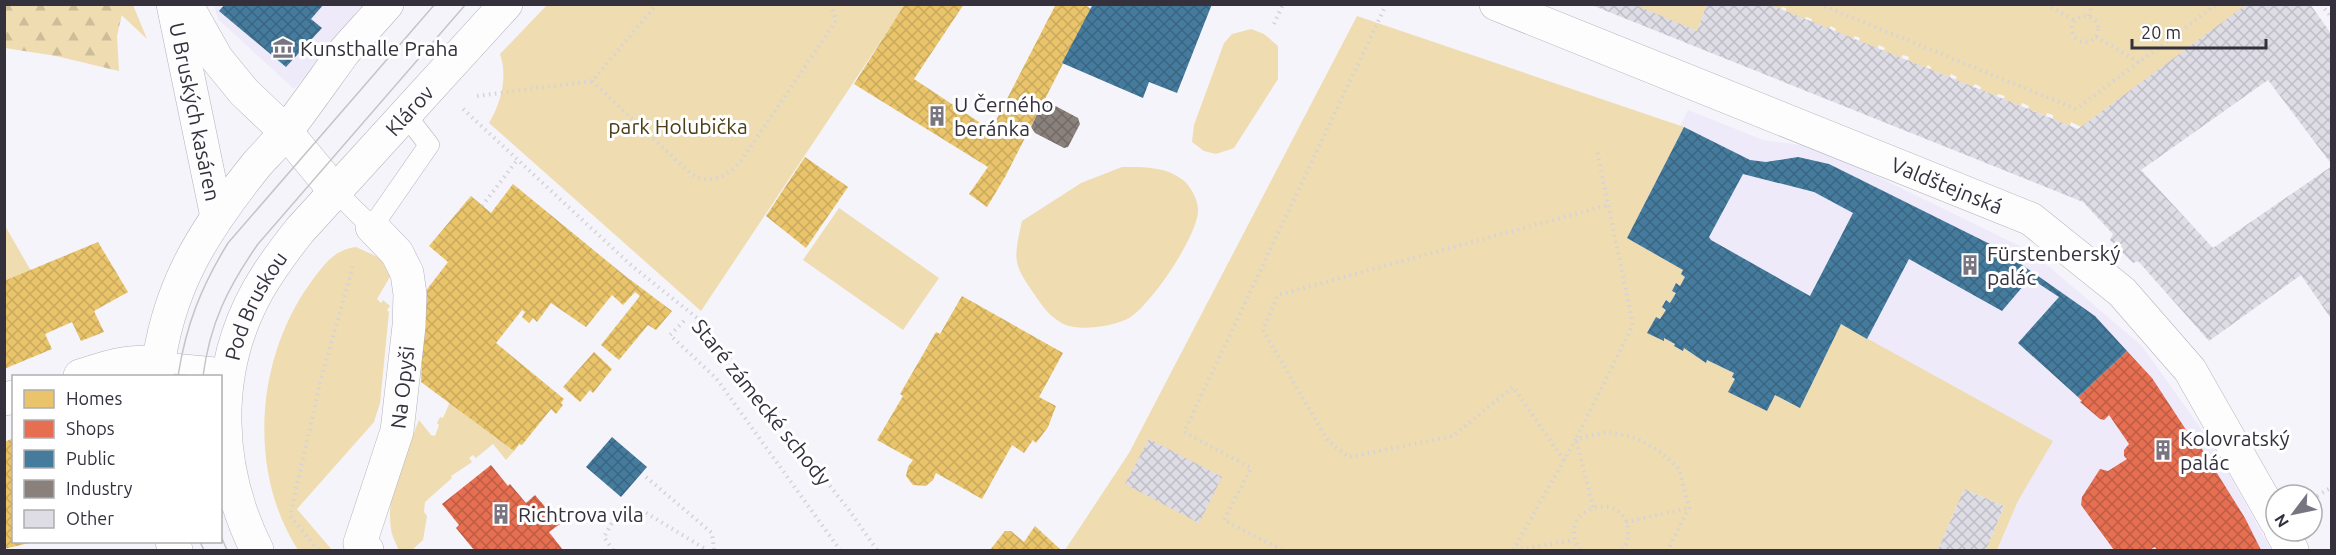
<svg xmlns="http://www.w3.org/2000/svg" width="2336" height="555" font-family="Ubuntu,sans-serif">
<defs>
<pattern id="forest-firs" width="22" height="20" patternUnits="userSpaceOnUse" patternTransform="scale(1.5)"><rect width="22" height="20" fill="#efdcb1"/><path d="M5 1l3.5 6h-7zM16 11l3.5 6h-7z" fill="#cebd99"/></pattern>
<pattern id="homes-cross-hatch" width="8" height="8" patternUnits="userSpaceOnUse" patternTransform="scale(1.5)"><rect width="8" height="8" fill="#e9c46a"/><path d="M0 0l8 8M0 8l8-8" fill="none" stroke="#c8a95d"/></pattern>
<pattern id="shops-cross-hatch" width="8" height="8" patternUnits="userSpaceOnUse" patternTransform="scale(1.5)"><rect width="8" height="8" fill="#e76f51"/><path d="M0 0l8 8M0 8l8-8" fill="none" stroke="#bc5c44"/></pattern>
<pattern id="public-cross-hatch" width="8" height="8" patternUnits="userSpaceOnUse" patternTransform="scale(1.5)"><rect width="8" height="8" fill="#457b9d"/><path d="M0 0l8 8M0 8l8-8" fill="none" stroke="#3a6581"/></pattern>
<pattern id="industry-cross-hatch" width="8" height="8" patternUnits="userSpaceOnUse" patternTransform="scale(1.5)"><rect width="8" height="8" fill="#8a817c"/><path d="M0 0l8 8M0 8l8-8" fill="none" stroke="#726a67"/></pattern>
<pattern id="building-cross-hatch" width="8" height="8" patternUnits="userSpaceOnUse" patternTransform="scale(1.5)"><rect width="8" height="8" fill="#dedce5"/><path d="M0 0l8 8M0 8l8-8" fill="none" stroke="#bfbdc5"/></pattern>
</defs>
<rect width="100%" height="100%" fill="#f5f4fb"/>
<!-- built -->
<g fill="#eeeafa">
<polygon points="214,5 366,5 294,89 218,19"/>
<polygon points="1688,110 1763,140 1817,147 2032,252 2142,346 2214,447 2271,550 1997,550 2018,501 2052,441 1806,445 1634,342 1621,243"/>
</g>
<!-- green -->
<g fill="#efdcb1">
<polygon points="111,5 133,5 147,39"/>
<path d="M547,5h358l-204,306 -212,-188c12,-20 19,-46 11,-69z"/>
<polygon points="1633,5 1707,5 1697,31"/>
<polygon points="1768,5 2247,5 2081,127 2071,122 2070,126 2053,119 2053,115 2047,113 2046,116 2028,109 2029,106 2022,103 2021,106 2003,99 2005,96 1998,94 1997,96 1980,90 1981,87 1975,84 1973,87 1955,80 1957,77 1951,74 1950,77 1930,70 1931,67 1928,65 1926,68 1908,61 1909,57 1903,55 1901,58 1883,51 1885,48 1879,45 1877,49 1859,41 1860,38 1855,36 1853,39 1835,32 1836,29 1831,26 1829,29 1811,22 1812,19 1806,17 1804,20 1786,12 1786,8 1782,7 1781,10"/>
<polygon points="1357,16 1684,127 1627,238 1683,270 1685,277 1680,286 1675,284 1672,291 1676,293 1670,303 1666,300 1662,307 1666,310 1660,319 1656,317 1647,333 1664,340 1664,338 1675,344 1674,346 1683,351 1684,348 1706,363 1707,360 1734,373 1732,377 1735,379 1729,392 1767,411 1775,395 1800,408 1841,324 2053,441 2018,501 1997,550 1986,550 2004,506 1964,489 1938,550 1065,550 1129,453"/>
<polygon points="1251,29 1264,34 1278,46 1278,79 1234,148 1216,154 1204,151 1192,142 1194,125 1224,43 1232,34"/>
<path d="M1122,167c21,0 43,-1 61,13 8,6 16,22 15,32 -2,26 -47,93 -69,106 -14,8 -47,13 -63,7 -12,-5 -20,-14 -27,-24 -25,-37 -27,-36 -17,-80l59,-38z"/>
<polygon points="839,208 939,278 903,330 803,260"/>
<polygon points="4,224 31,271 4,281"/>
<path d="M356,247l24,11 11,17 -14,24 4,4 2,-3 7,6 -3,4 2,2 -9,91 -6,19 -77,87 35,41h-34c-51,-79 -42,-193 13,-268 13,-17 22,-32 45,-35z"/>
<path d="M450,402l64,49 -8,9 -13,-16 -17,14 -3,-3 -4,3 3,4 -21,14 1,2 -27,24 -1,10 3,4 -4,24 -11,10h-13c-3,-6 -7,-14 -8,-21 -6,-38 15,-75 28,-109l12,15 4,1 4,-11 -2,-2 3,-6 3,1z"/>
</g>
<!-- forest -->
<polygon fill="url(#forest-firs)" points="4,5 111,5 122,14 117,36 119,71 56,56 5,48"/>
<!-- homes -->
<g fill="url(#homes-cross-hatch)">
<polygon points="905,4 964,4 914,79 991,130 1056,4 1084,4 1091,9 1005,177 987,207 969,194 988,167 854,84"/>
<polygon points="805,157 848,187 806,248 766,216"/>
<polygon points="513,184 624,275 672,311 656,330 648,325 619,360 601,345 640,296 635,292 623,305 612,295 586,327 551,303 537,322 533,318 529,323 522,317 525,312 522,310 496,343 564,399 561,403 563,405 556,414 551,409 522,445 519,444 514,451 421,382 425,292 448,262 429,246 471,196 491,213"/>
<polygon points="98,242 128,292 94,311 104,332 81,341 72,322 45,334 52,349 4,369 4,281"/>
<polygon points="962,296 1063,353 1039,397 1056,406 1048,427 1036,443 1033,440 1024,453 1012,445 982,499 936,473 933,480 926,486 913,485 906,476 908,467 913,460 877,440 903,396 900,394 936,332 940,334"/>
<polygon points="594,352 612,369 593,393 590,390 580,402 563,387"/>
<polygon points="14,438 14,542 33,542 4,549 4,442"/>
<polygon points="1035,526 1061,550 990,550 1005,531 1011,531 1024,542"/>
</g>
<!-- shops -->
<g fill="url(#shops-cross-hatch)">
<polygon points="2127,351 2152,378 2198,448 2200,446 2245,518 2261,550 2157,550 2155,547 2149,550 2114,550 2081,505 2082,497 2100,469 2108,471 2127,459 2124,456 2124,450 2129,444 2109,415 2104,420 2100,419 2080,402 2082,401 2078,397"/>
<polygon points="491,465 508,486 510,484 526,503 535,495 560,524 549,532 563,550 474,550 456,528 459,525 442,504"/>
</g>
<!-- public -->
<g fill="url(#public-cross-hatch)" fill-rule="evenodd">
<polygon points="225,4 324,4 311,19 322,28 286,67 219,11"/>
<polygon points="1093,4 1212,4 1177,93 1149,82 1143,98 1062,63"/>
<path d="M1684,127l66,33 16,2 32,-5 31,7 169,84 97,68 32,35 -49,46 -60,-54 41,-46 -29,-19 -28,33 -93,-52 -42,80 -26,-15 -41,84 -25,-13 -8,16 -39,-19 7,-13 -3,-2 2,-4 -27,-13 -1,3 -22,-15 -1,3 -9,-5 1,-2 -11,-6v3l-17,-8 9,-16 4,2 6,-9 -4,-3 4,-7 4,3 6,-10 -4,-2 4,-8 4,3 5,-9 -4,-3 2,-4 -56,-32zM1743,174l71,18 39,21 -43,83 -99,-56 -2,-3z"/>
<polygon points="612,437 647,467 621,497 586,467"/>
</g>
<!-- industry -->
<polygon fill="url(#industry-cross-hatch)" points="1048,102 1078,118 1080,124 1068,147 1064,148 1035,133 1031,127 1042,104 1046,107"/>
<!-- building -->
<g fill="url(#building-cross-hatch)">
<polygon points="1589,4 1633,4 1697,31 1707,4 1768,4 2078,129 2247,4 2310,4 2332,35 2332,165 2268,80 2141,170 2213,248 2332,166 2332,320 2301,275 2209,341 2138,261 2133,263 2110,240 2113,234 2083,202"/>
<polygon points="1149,439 1222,477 1199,523 1125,484"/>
<polygon points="1964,489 2004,506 1986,550 1938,550"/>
</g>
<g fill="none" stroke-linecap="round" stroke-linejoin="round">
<!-- lane casing -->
<g stroke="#b5b4bc" stroke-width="21">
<g id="lane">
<polyline points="335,191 372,227 429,145 405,114"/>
<polyline points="158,362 230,369"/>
</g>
</g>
<!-- street casing -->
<g stroke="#b5b4bc" stroke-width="34">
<g id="street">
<path id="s1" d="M1496,4l535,215 91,73 68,78 86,151"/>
<path d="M80,376c30,-10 45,-15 78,-14"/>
<polyline points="4,399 14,397"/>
<polyline points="2281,531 2292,550"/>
<path id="s2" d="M367,550l-7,-7 37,-112 12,-105 1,-32 -3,-21 -10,-20 -25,-26"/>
</g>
</g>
<!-- secondary casing -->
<g stroke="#b5b4bc" stroke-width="34">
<g id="secondary">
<path id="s3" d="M173,4l44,213"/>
<polyline points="186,4 217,59 244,92 286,132 335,191"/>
<path d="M157,376c9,-87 46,-145 100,-212 10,-11 21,-22 30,-34 20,-26 38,-52 57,-78 14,-16 29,-32 43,-48"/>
<polyline points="172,542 176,550"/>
<path id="s4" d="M257,550c-41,-82 -45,-178 1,-260 12,-21 26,-40 42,-60l206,-226"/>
</g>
</g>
<!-- path -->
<g stroke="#d4d3d7" stroke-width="4" stroke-dasharray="1.5 4.5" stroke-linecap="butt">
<polyline points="1819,4 2076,109 2217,4"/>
<polyline points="2046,4 2074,20"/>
<polyline points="2321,4 2332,18"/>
<circle cx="2085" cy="29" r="13"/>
<polyline points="2089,16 2092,4"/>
<polyline points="1274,24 1283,4"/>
<polyline points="2096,37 2139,62"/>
<path d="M592,81l98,92c20,13 36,4 51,-12l95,-140 -5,-17"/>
<polyline points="477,96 592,81 657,4"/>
<polyline points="463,109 632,266 697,318 849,510 877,550"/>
<polyline points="482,206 518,159"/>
<polyline points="684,321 670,335 716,378 840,550"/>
<polyline points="1564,460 1513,387 1453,436 1349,457 1328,441 1263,330 1278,295 1608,205"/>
<polyline points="646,477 712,533 714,550"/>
<polyline points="2312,499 2332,487"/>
<polyline points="1593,507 1576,439 1633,325 1597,150"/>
<polyline points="1626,522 1689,508"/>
<polyline points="318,550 290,516 321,379 353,266"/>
<polyline points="613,550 604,537 617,514 643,511 707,550"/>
<polyline points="1282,550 1224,520 1251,468 1184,432 1384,9"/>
<polyline points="1513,550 1576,439 1608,432 1636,438 1661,452 1679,469 1689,508 1668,550"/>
<polyline points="1515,550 1574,540"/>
<path d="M1580,550c-27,-39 41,-63 48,-22 1,9 -1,16 -6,22"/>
</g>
<!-- lane -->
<use href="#lane" stroke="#fefdfe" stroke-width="20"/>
<!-- street -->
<use href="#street" stroke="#fefdfe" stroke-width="33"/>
<!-- secondary -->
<use href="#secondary" stroke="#fefdfe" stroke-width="33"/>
<!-- tram -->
<g stroke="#c5c5c7" stroke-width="1.5">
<path d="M178,376c8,-51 23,-89 50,-133l207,-239"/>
<path d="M203,376c7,-53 25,-89 55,-132l208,-240"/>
<polyline points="220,534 227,550"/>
<polyline points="200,542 204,550"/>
</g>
</g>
<!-- icons -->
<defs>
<g id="museum-bare" transform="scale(1.62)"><path d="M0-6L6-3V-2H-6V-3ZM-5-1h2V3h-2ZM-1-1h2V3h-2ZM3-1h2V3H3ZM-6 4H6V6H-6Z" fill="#787580" stroke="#fff" stroke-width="2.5" paint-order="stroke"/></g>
<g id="building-bare" transform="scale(1.62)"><path d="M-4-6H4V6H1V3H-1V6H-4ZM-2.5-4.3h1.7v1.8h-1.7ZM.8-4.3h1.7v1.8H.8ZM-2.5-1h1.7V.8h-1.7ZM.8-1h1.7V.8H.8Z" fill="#787580" stroke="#fff" stroke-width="2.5" paint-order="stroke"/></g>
</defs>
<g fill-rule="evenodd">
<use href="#museum-bare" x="283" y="48"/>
<use href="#building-bare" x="937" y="116"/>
<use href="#building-bare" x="1970" y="265"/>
<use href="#building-bare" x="2163" y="450"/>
<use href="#building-bare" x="501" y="514"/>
</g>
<g text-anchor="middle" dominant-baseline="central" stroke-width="6" stroke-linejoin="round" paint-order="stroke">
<!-- poi labels -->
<g font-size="21" fill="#34313d" stroke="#fff" text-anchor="start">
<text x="300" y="48">Kunsthalle Praha</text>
<text x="954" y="104">U Černého<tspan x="954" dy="24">beránka</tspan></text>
<text x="1987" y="253">Fürstenberský<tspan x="1987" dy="24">palác</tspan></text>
<text x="2180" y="438">Kolovratský<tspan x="2180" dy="24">palác</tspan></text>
<text x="518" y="514">Richtrova vila</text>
</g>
<!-- street labels -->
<g font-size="21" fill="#34313d" stroke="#fff">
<text stroke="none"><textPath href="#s3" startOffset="110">U Bruských kasáren</textPath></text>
<text stroke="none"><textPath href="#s4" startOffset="506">Klárov</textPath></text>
<text stroke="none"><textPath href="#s1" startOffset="486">Valdštejnská</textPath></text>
<text stroke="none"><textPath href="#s4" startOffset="255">Pod Bruskou</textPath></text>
<text stroke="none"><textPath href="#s2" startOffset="172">Na Opyši</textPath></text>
<text transform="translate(762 402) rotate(51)">Staré zámecké schody</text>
</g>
<!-- park labels -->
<g font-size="21" fill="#4b3d16" stroke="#fff">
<text x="678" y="126">park Holubička</text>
</g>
</g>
<!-- border -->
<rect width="2336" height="555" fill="none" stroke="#34313d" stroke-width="12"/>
<!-- legend -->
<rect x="12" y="375" width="210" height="168" fill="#ffffff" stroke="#aeadb1" stroke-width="1.5"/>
<rect x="24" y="390" width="30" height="18" fill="#e9c46a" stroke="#aeadb1" stroke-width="1.5"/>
<text x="66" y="405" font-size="18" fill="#34313d">Homes</text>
<rect x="24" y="420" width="30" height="18" fill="#e76f51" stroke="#aeadb1" stroke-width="1.5"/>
<text x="66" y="435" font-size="18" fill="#34313d">Shops</text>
<rect x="24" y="450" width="30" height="18" fill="#457b9d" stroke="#aeadb1" stroke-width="1.5"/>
<text x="66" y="465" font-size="18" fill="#34313d">Public</text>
<rect x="24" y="480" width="30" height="18" fill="#8a817c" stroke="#aeadb1" stroke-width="1.5"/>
<text x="66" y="495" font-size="18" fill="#34313d">Industry</text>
<rect x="24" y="510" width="30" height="18" fill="#dedce5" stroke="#aeadb1" stroke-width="1.5"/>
<text x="66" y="525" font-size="18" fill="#34313d">Other</text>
<!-- north arrow -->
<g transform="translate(2294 513) rotate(238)"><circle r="28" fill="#ffffff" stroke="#aeadb1" stroke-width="1.5"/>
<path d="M0-4.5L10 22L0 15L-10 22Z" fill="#787580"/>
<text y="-9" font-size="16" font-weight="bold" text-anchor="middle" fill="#34313d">N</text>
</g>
<!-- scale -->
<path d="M2132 39v9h134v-9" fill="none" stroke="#34313d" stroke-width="3"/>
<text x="2141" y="39" font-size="18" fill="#34313d" stroke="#ffffff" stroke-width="4.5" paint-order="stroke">20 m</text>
</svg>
